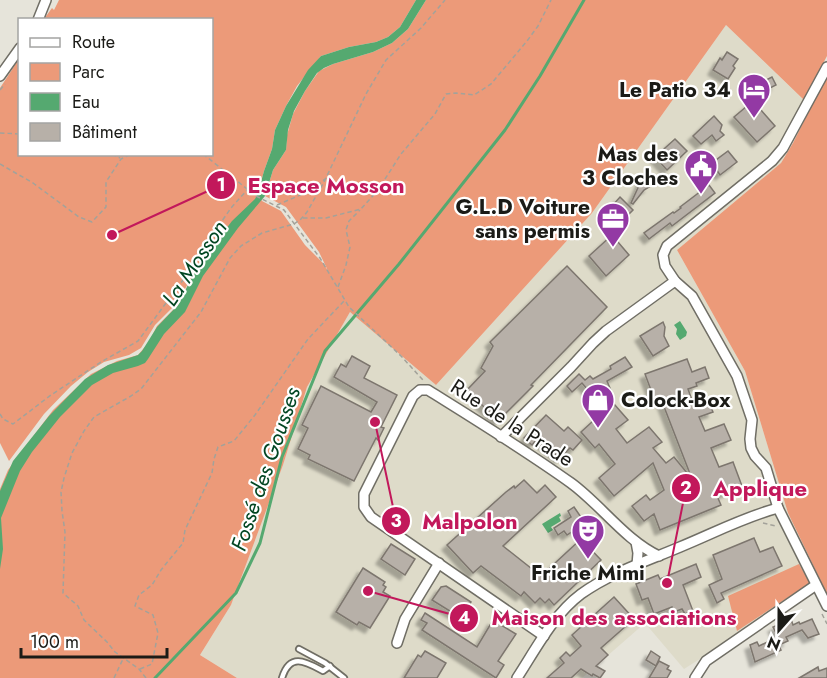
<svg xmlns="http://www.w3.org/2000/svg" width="827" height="678" font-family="Jost,sans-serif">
<defs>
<filter id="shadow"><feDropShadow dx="-5" dy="5" stdDeviation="1.5" flood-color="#0004"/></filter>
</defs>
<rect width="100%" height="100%" fill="#e6e4da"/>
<!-- built -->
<polygon fill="#dedbc9" points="726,25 810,106 781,163 677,250 745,371 788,513 821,582 684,669 645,623 582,678 237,678 200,655 231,605 283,465 307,387 350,312 436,385 592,213"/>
<!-- green -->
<g fill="#ec9a79">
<polygon points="59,0 416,0 400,27 388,37 376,42 349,47 321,56 297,86 286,106 275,130 272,149 264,171 258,193 262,201 281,211 305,245 324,264 329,273 319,252 286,207 265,196 273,170 286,150 287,135 293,114 305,91 319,71 333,64 373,52 392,43 408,29 426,0 827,0 827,56 804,100 726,25 592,213 436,385 350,312 307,387 283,465 231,605 200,655 237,678 0,678 0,489 8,470 53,410 91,374 117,361 138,355 149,342 157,326 178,305 194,273 177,303 155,325 141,348 129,355 104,362 88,372 71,386 44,414 9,461 0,443 0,88 19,59 20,154 212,154 212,20 44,19 52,8 54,10"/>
<polygon points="827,75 827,594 788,513 745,371 677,250 781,163 793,143"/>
<polygon points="799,564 810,583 737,631 728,596"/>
</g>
<!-- water -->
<g fill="#55a970">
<polygon points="416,0 426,0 408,29 392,43 373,52 333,64 324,68 317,73 305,91 294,111 288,130 286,150 273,170 265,196 238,228 203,276 185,312 164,334 148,359 145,363 138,366 113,373 92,385 60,417 32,452 20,471 1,518 3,549 0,569 0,491 13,461 49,416 85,379 108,365 138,355 142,351 157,327 178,305 197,267 232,221 255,199 258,193 264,171 272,149 275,130 286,106 308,70 321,56 349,47 376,42 388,37 400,27"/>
<polygon points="680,321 687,332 686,336 680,340 676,334 677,329 674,325"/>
<polygon points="560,513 561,516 559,517 561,521 551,527 553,530 548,533 542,524"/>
</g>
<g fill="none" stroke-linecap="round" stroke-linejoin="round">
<!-- stream -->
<polyline stroke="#55a970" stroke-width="3" points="155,678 236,593 260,543 282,457 325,351 399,264 505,130 540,76 584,0"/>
</g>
<!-- building -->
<g fill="#b7b0a8" stroke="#7d766e" stroke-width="1.5" filter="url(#shadow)">
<polygon points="727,52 738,59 733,66 735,68 728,79 713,70 720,58 722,60"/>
<polygon points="772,77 776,85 768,89 764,81"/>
<polygon points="753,101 775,126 757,142 734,117"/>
<polygon points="714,116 722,125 720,131 724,135 716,141 712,135 701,144 693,136"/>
<polygon points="675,139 687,151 667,170 655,157"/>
<polygon points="728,151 737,162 720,175 712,163"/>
<polygon points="642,179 649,187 644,190 633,204 631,203"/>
<polygon points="709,185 715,193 672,226 670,223 649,239 644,233 673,212 674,213 681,208 680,207"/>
<polygon points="620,197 633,210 626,217 611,207"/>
<polygon points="612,235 629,255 606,276 589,256"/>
<polygon points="567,266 607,307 531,385 533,386 498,421 467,390 485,371 481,368 493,346 490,342"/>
<polygon points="663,322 665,327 664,336 669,346 653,356 640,336"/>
<polygon points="352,356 370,366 364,378 397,395 381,427 384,428 378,440 376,438 354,481 308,459 310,455 298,449 308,428 302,425 321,386 371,412 377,402 334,377 341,364 346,367"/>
<polygon points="625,357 632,367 607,381 612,393 607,396 628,420 616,429 627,443 649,427 662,442 653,448 666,463 674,457 692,479 661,399 655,401 645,374 687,359 692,372 705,367 709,378 696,383 697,386 688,389 693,403 707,398 713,412 699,417 705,431 724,424 731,440 711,448 719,467 733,462 742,486 717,496 721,505 660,530 654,514 644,521 632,506 646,495 650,500 664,490 653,463 614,496 599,478 615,464 599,444 595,448 581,432 605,410 582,383 572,392 567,386 579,374 585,380 590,376 593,379 611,369 610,366"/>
<polygon points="546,415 564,431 568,427 582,440 573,450 570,448 560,458 537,439 532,445 524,438"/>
<polygon points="524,480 537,493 545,485 556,497 503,546 541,576 581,539 601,560 554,605 549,599 545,603 540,598 535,603 524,592 521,596 481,566 473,573 447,545 506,492 514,486 515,488"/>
<polygon points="574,507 585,523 567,535 564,531 558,535 554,528 571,517 568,511"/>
<polygon points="754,538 760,552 773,547 782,566 721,593 724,599 717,603 709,585 722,579 713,555"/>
<polygon points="391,544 415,559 405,575 381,559"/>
<polygon points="696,564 701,577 683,585 693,611 685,614 682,609 674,612 672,607 654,614 648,598 642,600 636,584 658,575 660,579"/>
<polygon points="363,568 385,582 383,585 386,587 383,592 390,596 370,628 359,622 357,625 336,612"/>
<polygon points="446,586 471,602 461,618 432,600 441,587"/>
<polygon points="614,597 634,619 601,648 608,655 596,666 605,671 600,678 593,674 592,676 581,669 571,678 547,678 564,663 560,658 566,652 570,656 581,646 572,635"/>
<polygon points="425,613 477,647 493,620 516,634 498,661 504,665 496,678 422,630 427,623 421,620"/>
<polygon points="791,619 793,625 799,622 800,624 812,619 819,634 808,638 802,630 786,637 788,641 779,645 781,650 755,662 750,645 757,642 759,646 778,637 773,627"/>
<polygon points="425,651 446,663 437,678 404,678 418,655 421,657"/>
<polygon points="651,651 660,657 656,666 646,660"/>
<polygon points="659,661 669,666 667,669 671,671 667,678 649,678"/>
<polygon points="818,667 819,671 827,668 827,678 799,678"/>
</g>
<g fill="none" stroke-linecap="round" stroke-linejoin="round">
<!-- service casing -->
<g stroke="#706e65" stroke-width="8">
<g id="service">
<polyline points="299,649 325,663 344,678"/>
<path d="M282,678c8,-26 24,-16 41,-7l7,-5"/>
</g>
</g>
<!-- minor casing -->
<g stroke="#706e65" stroke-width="12">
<g id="minor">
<polyline points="38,20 46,0"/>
<polyline points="827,67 783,148 772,161 667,246 663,255 665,266 675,281 692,296 737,376 752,420 750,439 751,448 755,456 766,468 778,508 827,606"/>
<polyline points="0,76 20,48"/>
<polyline points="501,437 571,367 593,343 606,331 675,281"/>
<polyline points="636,542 638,553 637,565"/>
<path d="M544,636l-173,-119 -7,-10v-13l49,-98 7,-6h8c48,30 97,60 143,93 29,21 55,58 88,73"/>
<polyline points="397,643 405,619 439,563"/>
<path d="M517,678c19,-29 36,-63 64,-84 29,-21 66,-33 99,-47 32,-13 64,-30 98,-39"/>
<polyline points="695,678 706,661 816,585"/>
</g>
</g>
<!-- path -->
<g stroke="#a3a29a" stroke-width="1.5" stroke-dasharray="4.5 3" stroke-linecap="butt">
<polyline points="0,90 5,84"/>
<polyline points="0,133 20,134"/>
<polyline points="112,154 120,158"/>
<polyline points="203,154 256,196 284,210 320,258 349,307 401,356 423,380"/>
<polyline points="0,164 33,183 79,217 92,222 106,207 106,182 121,159 131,154"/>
<polyline points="277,205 312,190 325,179"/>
<polyline points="303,218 326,218 361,209 378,190 401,154 435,114 446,94 456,93 474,95 491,84 527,41 538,26 551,0"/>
<polyline points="338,287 346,265 350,247 346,230 349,221 360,210"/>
<polyline points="0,414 3,419 13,424 51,395 101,362 138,341 183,280 208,241 231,208 247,190"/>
<polyline points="763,523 776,526"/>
<polyline points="822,614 827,624"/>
<polyline points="140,669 152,664 158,633 153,615 135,606 139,595 152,585 161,570 183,543 185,530 212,473 214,459 218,447 234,441 255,415 308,339 344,301"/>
<polyline points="114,678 123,659"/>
<polyline points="146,678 139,669 115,652 107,642 84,620 78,606 63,593 65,532 62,511 61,492 64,478 72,453 84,431 94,417 131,396 141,389 201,312 230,258 241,246 262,233 294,224 301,219 307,212 324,182 366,94 386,60 421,28 445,0"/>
</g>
<!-- service -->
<use href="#service" stroke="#fff" stroke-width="4.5"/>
<!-- minor -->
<use href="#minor" stroke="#fff" stroke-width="9"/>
</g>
<!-- icons -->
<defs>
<g id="hotel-pin" transform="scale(1.725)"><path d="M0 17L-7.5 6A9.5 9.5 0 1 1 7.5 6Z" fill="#9339a4" stroke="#fff"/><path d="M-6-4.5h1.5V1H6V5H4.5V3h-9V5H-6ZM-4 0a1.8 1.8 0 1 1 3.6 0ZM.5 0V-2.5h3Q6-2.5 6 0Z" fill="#fff"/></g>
<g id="civic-pin" transform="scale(1.725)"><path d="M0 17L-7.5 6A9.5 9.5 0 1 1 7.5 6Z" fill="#9339a4" stroke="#fff"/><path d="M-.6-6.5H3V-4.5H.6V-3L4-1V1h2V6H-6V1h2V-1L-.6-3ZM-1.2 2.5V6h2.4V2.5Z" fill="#fff"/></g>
<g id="office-pin" transform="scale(1.725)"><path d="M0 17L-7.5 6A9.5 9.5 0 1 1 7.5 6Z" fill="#9339a4" stroke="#fff"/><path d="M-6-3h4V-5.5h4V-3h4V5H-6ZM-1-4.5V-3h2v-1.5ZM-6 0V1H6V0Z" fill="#fff"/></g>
<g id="shop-pin" transform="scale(1.725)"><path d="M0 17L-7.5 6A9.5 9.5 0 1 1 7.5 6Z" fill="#9339a4" stroke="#fff"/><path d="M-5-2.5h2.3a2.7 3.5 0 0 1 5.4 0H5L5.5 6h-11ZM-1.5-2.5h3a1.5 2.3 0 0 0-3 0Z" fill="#fff"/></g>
<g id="theatre-pin" transform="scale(1.725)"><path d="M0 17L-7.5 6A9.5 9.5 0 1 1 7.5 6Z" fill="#9339a4" stroke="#fff"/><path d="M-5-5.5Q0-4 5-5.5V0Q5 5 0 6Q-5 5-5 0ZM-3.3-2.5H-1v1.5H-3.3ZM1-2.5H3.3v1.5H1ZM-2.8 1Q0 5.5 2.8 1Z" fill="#fff"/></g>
</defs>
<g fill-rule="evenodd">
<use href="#hotel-pin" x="754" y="90"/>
<use href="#civic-pin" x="701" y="166"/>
<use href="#office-pin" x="613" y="219"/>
<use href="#shop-pin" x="598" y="400"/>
<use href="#theatre-pin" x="588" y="531"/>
</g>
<g text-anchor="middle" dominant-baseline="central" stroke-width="4.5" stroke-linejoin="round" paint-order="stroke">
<!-- poi labels -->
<g font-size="21" font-weight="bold" fill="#1b1b17" stroke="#fff" text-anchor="end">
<text x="731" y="90">Le Patio 34</text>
<text x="678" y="154">Mas des<tspan x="678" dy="24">3 Cloches</tspan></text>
<text x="590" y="207">G.L.D Voiture<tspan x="590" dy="24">sans permis</tspan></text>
<text x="621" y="400" text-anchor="start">Colock-Box</text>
<text x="588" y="573" text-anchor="middle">Friche Mimi</text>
</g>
<!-- street labels -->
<g font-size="21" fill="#1b1b17" stroke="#fff">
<text transform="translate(512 423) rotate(33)">Rue de la Prade</text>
</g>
<!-- water labels -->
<g font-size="22" font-style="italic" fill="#024622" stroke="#fff">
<text transform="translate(194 263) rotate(-56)">La Mosson</text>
<text transform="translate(265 469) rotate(-71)">Fossé des Gousses</text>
</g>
</g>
<!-- callouts -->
<path fill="none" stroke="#c2185b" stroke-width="2" d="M112 235L221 185M667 583L686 488M375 422L396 521M368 591L464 618"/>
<g fill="#c2185b" stroke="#fff" stroke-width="2">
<circle cx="112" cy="235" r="6"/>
<circle cx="667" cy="583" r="6"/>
<circle cx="375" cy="422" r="6"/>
<circle cx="368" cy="591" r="6"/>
<circle cx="221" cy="185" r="15"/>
<circle cx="686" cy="488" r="15"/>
<circle cx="396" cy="521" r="15"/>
<circle cx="464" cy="618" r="15"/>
</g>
<g font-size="18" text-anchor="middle" font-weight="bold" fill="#fff">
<text x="221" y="191">1</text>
<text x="686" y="494">2</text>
<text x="396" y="527">3</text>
<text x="464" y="624">4</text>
</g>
<g font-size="22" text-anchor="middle" font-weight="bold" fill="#c2185b" stroke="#fff" stroke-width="4.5" stroke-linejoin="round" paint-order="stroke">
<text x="326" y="193">Espace Mosson</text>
<text x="760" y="496">Applique</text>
<text x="470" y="529">Malpolon</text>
<text x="614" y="625">Maison des associations</text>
</g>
<!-- legend -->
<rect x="18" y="18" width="195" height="138" fill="#ffffff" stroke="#a4a4a2" stroke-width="1.5"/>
<rect x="30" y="38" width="30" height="9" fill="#ffffff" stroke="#a4a4a2" stroke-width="1.5"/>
<text x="72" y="48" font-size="18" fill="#1b1b17">Route</text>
<rect x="30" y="63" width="30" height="18" fill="#ec9a79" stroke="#a4a4a2" stroke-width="1.5"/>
<text x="72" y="78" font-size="18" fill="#1b1b17">Parc</text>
<rect x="30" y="93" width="30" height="18" fill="#55a970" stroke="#a4a4a2" stroke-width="1.5"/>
<text x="72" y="108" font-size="18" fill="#1b1b17">Eau</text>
<rect x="30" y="123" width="30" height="18" fill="#b7b0a8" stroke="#a4a4a2" stroke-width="1.5"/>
<text x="72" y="138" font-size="18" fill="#1b1b17">Bâtiment</text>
<!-- north arrow -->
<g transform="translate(779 630) rotate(201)" stroke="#ffffff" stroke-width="4.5" paint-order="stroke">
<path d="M0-4.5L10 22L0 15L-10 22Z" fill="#1b1b17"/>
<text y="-9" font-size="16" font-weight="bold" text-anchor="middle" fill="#1b1b17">N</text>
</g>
<!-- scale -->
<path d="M21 648v9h146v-9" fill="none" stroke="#1b1b17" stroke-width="3"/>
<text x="30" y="648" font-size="18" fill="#1b1b17" stroke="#ffffff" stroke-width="4.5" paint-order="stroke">100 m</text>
</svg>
